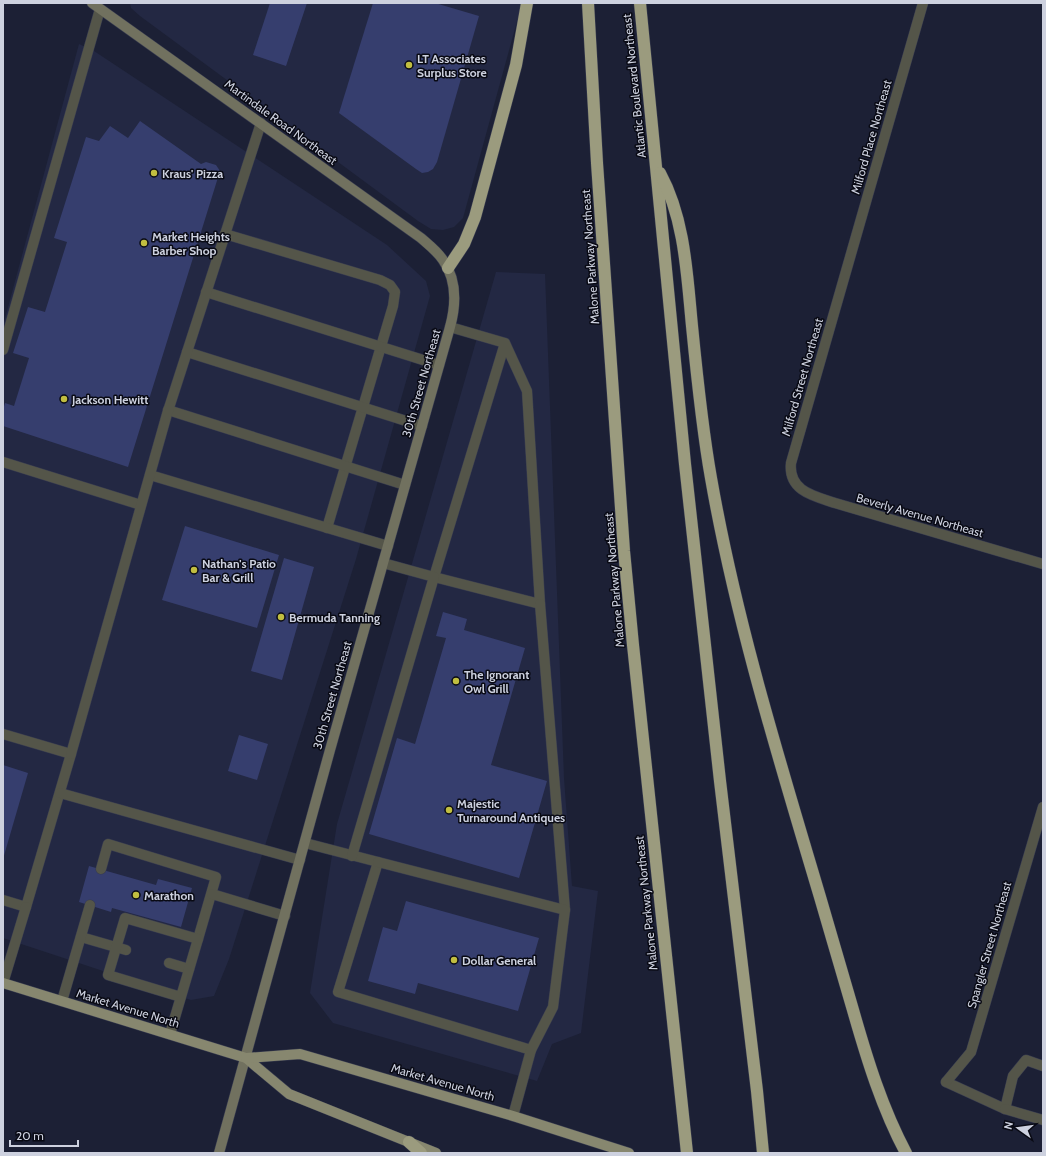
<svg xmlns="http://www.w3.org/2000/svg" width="1046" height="1156" font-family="Cabin,sans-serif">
<rect width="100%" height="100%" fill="#1c2035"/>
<!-- built -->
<g fill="#232843">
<polygon points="130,3 522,3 463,218 454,227 443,230 431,229 418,221 140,16 131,8"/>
<polygon points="79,44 94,51 387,245 426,281 430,296 356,559 229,959 214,996 191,1000 3,938 3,326"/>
<polygon points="496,272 545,274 564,778 572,886 598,891 581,1033 552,1044 537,1081 333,1023 310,993 337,824"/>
</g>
<!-- building -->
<g fill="#363e6e">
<polygon points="270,3 307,3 286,66 253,55"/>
<polygon points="373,3 435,3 479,16 437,162 433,169 428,172 422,173 416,169 339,113"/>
<polygon points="140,121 201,164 206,162 216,165 220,171 128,467 3,426 3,410 5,403 14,406 29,358 13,353 28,307 45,312 67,242 54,238 86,137 99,141 110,126 128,138"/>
<polygon points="185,526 279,555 257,628 162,600"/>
<polygon points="284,558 314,567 282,680 251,671"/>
<polygon points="443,612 467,619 464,630 525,648 491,765 547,781 519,878 369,834 397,738 415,744 446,638 436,636"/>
<polygon points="239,735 268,744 257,780 228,771"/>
<polygon points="3,765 28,773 3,859"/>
<polygon points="89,866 156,885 158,879 192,888 181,927 112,908 111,912 79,902"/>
<polygon points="406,901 539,938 518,1011 418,983 415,994 368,981 383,927 397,931"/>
</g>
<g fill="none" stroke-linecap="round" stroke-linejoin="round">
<!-- lane casing -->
<g stroke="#383c50" stroke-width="11">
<g id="lane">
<polyline points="225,234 380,280 390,285 395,292 393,306 327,528"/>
<polyline points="206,292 439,365"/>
<polyline points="450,327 505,343 434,577 540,604 527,391 505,343"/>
<polyline points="3,350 100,9"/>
<polyline points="187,352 422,426"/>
<polyline points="168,410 405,485"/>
<polyline points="3,462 141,505"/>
<polyline points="150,475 388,546"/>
<polyline points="540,604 565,910"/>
<polyline points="3,734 71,754 26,907 3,900"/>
<polyline points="71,754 167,414 261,123"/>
<polyline points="60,793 300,860"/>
<polyline points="305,843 378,862 338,992 531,1050"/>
<polyline points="352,856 434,577 383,563"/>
<polyline points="378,862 565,910 553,1007 531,1050 513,1116"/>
<polyline points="101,869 108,844 216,877 198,939"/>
<polyline points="212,894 285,916"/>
<polyline points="81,937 126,950"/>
<polyline points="169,963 189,969"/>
<polyline points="3,983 26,907"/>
<polyline points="62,1001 90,905"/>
<polyline points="170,1034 198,939 125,918 108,975 181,997"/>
<polyline points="946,1082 1005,1109 1013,1076 1026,1060 1043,1066"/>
<polyline points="1005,1109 1043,1120"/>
</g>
</g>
<!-- street casing -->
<g stroke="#383c50" stroke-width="11">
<g id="street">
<path d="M923,3l-132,460c-3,28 23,33 44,40l208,61"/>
<polyline points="946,1082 971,1052 1043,807"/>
</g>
</g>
<!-- secondary casing -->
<g stroke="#383c50" stroke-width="11">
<path id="secondary" d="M92,3l329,235c8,7 16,13 22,22 14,20 13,45 7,67l-120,423 -111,403"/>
</g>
<!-- primary casing -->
<g stroke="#383c50" stroke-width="11">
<g id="primary">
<polyline points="3,983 246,1058 289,1094 436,1153"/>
<polyline points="246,1058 300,1054 513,1116 629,1153"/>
</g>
</g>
<!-- highway casing -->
<g stroke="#383c50" stroke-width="13">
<g id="highway">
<polyline points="588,3 597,163 624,551 633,645 687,1153"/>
<polyline points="640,3 685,464 720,781 757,1091 763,1153"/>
<path d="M660,173c25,46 27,102 32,153 5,51 10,102 19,152 25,143 68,281 109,419 11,38 22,75 33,113 14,49 29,98 53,143"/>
<polyline points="448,268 464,244 475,217 516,65 527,3"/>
<polyline points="409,1142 421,1153"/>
</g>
</g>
<!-- lane -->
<use href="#lane" stroke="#545549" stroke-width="10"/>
<!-- street -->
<use href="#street" stroke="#545549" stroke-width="10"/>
<!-- secondary -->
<use href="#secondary" stroke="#71715f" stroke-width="10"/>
<!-- primary -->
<use href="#primary" stroke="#87876f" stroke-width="10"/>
<!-- highway -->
<use href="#highway" stroke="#9b9b7e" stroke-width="12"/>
</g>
<!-- markers -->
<g fill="#c1be40" stroke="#090a14" stroke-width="1.5">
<circle cx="409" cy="65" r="4"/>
<circle cx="154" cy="173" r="4"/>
<circle cx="144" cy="243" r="4"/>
<circle cx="64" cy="399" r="4"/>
<circle cx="194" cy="570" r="4"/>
<circle cx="281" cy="617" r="4"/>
<circle cx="456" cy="681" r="4"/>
<circle cx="449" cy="810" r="4"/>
<circle cx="136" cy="895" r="4"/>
<circle cx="454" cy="960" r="4"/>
</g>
<g text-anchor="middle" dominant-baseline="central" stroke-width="3" stroke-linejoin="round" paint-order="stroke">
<!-- poi labels -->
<g font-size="12" font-weight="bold" fill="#cdd1df" stroke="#090a14" text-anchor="start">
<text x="417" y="58">LT Associates<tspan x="417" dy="14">Surplus Store</tspan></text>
<text x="162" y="173">Kraus' Pizza</text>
<text x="152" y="236">Market Heights<tspan x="152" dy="14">Barber Shop</tspan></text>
<text x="72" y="399">Jackson Hewitt</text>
<text x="202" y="563">Nathan's Patio<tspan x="202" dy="14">Bar &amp; Grill</tspan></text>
<text x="289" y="617">Bermuda Tanning</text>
<text x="464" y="674">The Ignorant<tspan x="464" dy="14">Owl Grill</tspan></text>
<text x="457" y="803">Majestic<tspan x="457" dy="14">Turnaround Antiques</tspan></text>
<text x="144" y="895">Marathon</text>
<text x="462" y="960">Dollar General</text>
</g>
<!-- street labels -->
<g font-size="12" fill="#cdd1df" stroke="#090a14">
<text transform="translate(634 86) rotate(-96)">Atlantic Boulevard Northeast</text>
<text transform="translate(281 122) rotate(36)">Martindale Road Northeast</text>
<text transform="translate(871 137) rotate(-74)">Milford Place Northeast</text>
<text transform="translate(590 257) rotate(-94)">Malone Parkway Northeast</text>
<text transform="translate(802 377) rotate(-74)">Milford Street Northeast</text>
<text transform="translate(421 383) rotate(-74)">30th Street Northeast</text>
<text transform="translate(920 515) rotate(16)">Beverly Avenue Northeast</text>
<text transform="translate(614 580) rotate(-95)">Malone Parkway Northeast</text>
<text transform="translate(332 695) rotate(-74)">30th Street Northeast</text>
<text transform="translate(646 903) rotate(-96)">Malone Parkway Northeast</text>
<text transform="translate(989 945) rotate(-74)">Spangler Street Northeast</text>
<text transform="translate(128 1008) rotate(17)">Market Avenue North</text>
<text transform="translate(443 1082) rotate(16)">Market Avenue North</text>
</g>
</g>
<!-- border -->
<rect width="1046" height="1156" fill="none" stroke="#cdd1df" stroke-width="8"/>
<!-- north arrow -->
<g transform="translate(1018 1128) rotate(284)" stroke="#090a14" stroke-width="3" paint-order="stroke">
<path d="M0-3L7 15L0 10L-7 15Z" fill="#cdd1df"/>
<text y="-6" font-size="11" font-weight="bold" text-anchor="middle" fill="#cdd1df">N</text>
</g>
<!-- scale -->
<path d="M10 1140v6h68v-6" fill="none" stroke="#cdd1df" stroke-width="2"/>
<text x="16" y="1140" font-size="12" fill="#cdd1df" stroke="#090a14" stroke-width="3" paint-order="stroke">20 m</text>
</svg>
